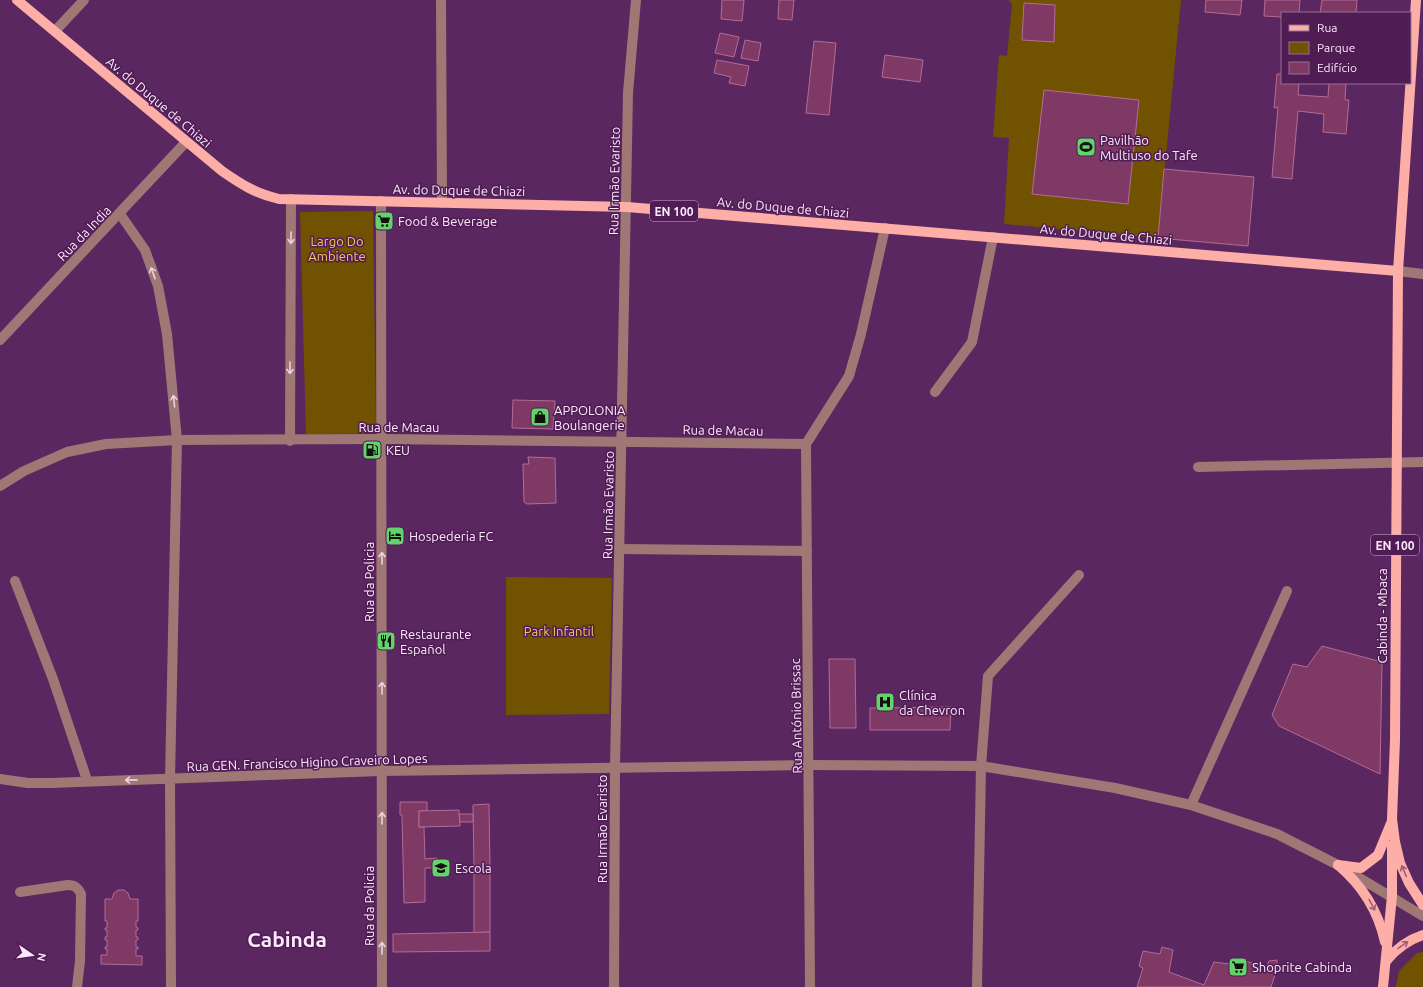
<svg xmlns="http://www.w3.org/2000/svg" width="1423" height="987" font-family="Ubuntu,sans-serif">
<rect width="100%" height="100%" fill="#5b2760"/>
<!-- green -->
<g fill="#705200">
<polygon points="1009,0 1181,0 1158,238 1004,224 1009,138 993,137 999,55 1007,56 1012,5"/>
<polygon points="373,211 376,433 306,435 300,212"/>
<polygon points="506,577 612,578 609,714 506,715"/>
<polygon points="1423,952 1423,987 1396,987 1399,971 1417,953"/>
</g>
<!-- building -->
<g fill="#7e3964" stroke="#b56b97">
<polygon points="722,0 744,0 742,21 721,19"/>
<polygon points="779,0 794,0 792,20 778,19"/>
<polygon points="1206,0 1242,0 1240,15 1205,12"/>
<polygon points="1265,0 1300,0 1299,13 1282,13 1282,17 1264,16"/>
<polygon points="1322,0 1357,0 1356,13 1320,13"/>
<polygon points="1024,3 1055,5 1054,42 1022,40"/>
<polygon points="720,33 739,37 734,57 715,53"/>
<polygon points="745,40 761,43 758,61 741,58"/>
<polygon points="814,41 836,43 829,115 806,113"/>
<polygon points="885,55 923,60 920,82 882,77"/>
<polygon points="717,60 749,66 745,86 729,83 731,77 714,73"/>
<polygon points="1277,74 1282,74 1282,83 1299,83 1298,95 1328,97 1329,83 1346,83 1345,100 1349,100 1346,134 1323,132 1324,114 1298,111 1292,179 1272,177 1278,107 1274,108"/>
<polygon points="1044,90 1139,100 1128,204 1032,194"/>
<polygon points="1164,169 1254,177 1248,246 1158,238"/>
<polygon points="513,400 555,401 553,429 512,428"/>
<polygon points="528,457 555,458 556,503 527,504 524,502 523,464 529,464"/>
<polygon points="1322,646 1382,662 1380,774 1279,726 1272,715 1293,664 1307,667"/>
<polygon points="829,659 855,659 856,728 830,728"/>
<polygon points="951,707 950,730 870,730 870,708"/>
<polygon points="400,802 427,802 427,811 419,811 419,827 424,827 425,859 437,858 437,868 425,868 425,902 404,903 402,815 400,815"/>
<polygon points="489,804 490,869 474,869 473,805"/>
<polygon points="459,810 460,826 419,827 419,811"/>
<polygon points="459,814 473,814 473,822 460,822"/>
<polygon points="474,869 490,869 490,932 474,933"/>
<polygon points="118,890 124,890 128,893 130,899 138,899 138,921 136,921 136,927 138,928 138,930 136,930 136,937 138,937 138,940 136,940 136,947 138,947 138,949 136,949 136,956 142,956 142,965 101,964 101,955 107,955 107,949 105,949 105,947 107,947 107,940 105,940 105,937 107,937 107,930 105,930 105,928 107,928 107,921 105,921 105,899 112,899 114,893"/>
<polygon points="490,932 490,951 393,952 393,934"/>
<polygon points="1162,947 1173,950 1169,972 1204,985 1214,962 1237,965 1240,959 1266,968 1269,961 1277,960 1277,969 1271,987 1137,987 1143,968 1139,966 1143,951 1160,954"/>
</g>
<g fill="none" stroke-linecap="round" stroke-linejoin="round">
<!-- minor -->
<g stroke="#9f7875" stroke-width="10">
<polyline points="441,0 442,203"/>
<polyline points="55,31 84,0"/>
<polyline points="381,201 382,987"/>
<polyline points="120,214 145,250 158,286 167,334 177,440 170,779 171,987"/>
<polyline points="1398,271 1423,274"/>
<polyline points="0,340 186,142"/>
<polyline points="935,392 972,342 993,237"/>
<polyline points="290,441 291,199"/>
<polyline points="806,444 810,987"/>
<polyline points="806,444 849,376 861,334 885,228"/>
<polyline points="1198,467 1423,462"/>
<polyline points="0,486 24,471 67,452 106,444 177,440 382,439 806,444"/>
<polyline points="620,549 807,551"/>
<polyline points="15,581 53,679 87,780"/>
<polyline points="0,779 28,783 51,783 381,771 809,765 981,766 1115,788 1191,805 1277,834 1338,865 1423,916"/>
<polyline points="1191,805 1287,591"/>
<path d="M20,892l48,-7c7,0 10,3 13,9l-1,67 -3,26"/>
<polyline points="614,987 615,768 628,93 636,0"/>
<polyline points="977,987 981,766 988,676 1079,575"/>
</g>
<!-- major -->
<g stroke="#fcaea7" stroke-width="10">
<path d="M17,0l205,171c20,14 33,22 57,28l348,8 771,64"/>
<polyline points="1416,0 1398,271 1395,740 1392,819 1395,842 1400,863 1409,883 1423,905"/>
<path d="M1338,865c25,21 40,45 47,77"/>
<polyline points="1338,865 1361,868 1378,855 1392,821"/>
<path d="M1387,960c10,-12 21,-20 36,-25"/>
<polyline points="1383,987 1392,896 1392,845"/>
</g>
</g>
<!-- one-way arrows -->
<defs><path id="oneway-shaft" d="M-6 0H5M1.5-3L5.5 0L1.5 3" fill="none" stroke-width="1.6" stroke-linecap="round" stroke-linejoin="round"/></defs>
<g stroke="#e9d2e1">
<use href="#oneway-shaft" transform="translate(291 238) rotate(90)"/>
<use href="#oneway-shaft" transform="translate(153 273) rotate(-110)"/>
<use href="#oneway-shaft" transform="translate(290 368) rotate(90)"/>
<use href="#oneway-shaft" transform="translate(174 401) rotate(-96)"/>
<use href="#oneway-shaft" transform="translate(382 558) rotate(-90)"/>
<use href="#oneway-shaft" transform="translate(382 688) rotate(-90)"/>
<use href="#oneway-shaft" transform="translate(131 780) rotate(179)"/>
<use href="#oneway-shaft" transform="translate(382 818) rotate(-90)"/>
<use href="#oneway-shaft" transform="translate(382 948) rotate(-90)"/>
</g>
<g stroke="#9d5e79">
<use href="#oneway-shaft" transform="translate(1404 871) rotate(-113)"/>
<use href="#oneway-shaft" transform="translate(1372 905) rotate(62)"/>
<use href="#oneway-shaft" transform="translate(1403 945) rotate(-35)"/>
</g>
<!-- icons -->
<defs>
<g id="stadium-square" transform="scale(1)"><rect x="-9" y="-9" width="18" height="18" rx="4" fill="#63d469" stroke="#501c54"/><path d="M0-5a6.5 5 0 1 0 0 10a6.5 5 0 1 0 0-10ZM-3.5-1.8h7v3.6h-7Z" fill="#111"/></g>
<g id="supermarket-square" transform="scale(1)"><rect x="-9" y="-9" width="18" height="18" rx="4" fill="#63d469" stroke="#501c54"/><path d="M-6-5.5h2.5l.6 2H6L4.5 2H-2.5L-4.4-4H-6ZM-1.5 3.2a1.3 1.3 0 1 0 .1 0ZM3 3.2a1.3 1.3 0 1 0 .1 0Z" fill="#111"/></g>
<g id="shop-square" transform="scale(1)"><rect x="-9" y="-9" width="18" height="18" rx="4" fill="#63d469" stroke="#501c54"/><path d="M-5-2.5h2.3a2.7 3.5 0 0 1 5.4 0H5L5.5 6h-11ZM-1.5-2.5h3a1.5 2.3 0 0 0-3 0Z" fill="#111"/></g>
<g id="fuel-square" transform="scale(1)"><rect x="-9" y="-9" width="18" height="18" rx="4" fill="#63d469" stroke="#501c54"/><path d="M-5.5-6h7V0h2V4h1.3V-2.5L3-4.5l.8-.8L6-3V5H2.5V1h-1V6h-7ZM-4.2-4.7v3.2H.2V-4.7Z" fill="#111"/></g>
<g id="hotel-square" transform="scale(1)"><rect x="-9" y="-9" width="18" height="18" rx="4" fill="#63d469" stroke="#501c54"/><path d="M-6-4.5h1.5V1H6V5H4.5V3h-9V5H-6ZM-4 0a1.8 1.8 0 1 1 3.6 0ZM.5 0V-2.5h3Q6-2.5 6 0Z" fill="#111"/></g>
<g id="restaurant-square" transform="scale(1)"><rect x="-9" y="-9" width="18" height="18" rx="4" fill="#63d469" stroke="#501c54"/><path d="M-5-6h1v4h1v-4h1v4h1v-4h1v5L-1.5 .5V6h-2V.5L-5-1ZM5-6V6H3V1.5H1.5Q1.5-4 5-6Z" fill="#111"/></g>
<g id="hospital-square" transform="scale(1)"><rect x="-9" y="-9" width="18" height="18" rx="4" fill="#63d469" stroke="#501c54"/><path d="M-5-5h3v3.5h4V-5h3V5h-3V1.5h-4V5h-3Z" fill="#111"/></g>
<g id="school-square" transform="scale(1)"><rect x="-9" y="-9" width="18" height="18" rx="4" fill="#63d469" stroke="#501c54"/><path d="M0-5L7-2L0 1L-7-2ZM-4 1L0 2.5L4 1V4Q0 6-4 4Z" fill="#111"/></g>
</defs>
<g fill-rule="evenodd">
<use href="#stadium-square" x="1086" y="147"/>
<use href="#supermarket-square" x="384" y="221"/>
<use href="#shop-square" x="540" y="417"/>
<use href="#fuel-square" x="372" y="450"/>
<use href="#hotel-square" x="395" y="536"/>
<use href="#restaurant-square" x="386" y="641"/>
<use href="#hospital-square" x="885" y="702"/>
<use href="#school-square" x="441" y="868"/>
<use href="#supermarket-square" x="1238" y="967"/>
</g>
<g text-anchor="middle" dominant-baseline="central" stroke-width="3" stroke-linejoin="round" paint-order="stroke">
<!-- shield labels -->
<g fill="#501c54" stroke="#c8acca" stroke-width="1">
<rect x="650" y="201" width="48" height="20" rx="3"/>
<rect x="1371" y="535" width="48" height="20" rx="3"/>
</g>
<g font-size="12" font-weight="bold" fill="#fce9fc">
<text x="674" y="211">EN 100</text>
<text x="1395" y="545">EN 100</text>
</g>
<!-- street labels -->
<g font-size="13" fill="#fce9fc" stroke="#501c54">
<text transform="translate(159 102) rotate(40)">Av. do Duque de Chiazi</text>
<text transform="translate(614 181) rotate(-89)">Rua Irmão Evaristo</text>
<text transform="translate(459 190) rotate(1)">Av. do Duque de Chiazi</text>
<text transform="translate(783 207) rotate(5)">Av. do Duque de Chiazi</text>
<text transform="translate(84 233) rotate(-46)">Rua da India</text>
<text transform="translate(1106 234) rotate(5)">Av. do Duque de Chiazi</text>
<text x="399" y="427">Rua de Macau</text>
<text transform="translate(723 430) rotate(1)">Rua de Macau</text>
<text transform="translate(608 505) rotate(-89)">Rua Irmão Evaristo</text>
<text transform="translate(369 582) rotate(-90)">Rua da Policia</text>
<text transform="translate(1382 616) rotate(-90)">Cabinda - Mbaca</text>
<text transform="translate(796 716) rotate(-91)">Rua António Brissac</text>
<text transform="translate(307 762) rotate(-2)">Rua GEN. Francisco Higino Craveiro Lopes</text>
<text transform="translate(602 829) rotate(-90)">Rua Irmão Evaristo</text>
<text transform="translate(369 906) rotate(-90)">Rua da Policia</text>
</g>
<!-- poi labels -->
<g font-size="13" fill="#fce9fc" stroke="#501c54" text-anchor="start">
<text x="1100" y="140">Pavilhão<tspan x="1100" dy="15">Multiuso do Tafe</tspan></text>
<text x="398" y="221">Food &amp; Beverage</text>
<text x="554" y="410">APPOLONIA<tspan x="554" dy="15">Boulangerie</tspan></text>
<text x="386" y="450">KEU</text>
<text x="409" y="536">Hospederia FC</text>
<text x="400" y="634">Restaurante<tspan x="400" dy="15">Español</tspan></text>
<text x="899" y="695">Clínica<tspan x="899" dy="15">da Chevron</tspan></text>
<text x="455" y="868">Escola</text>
<text x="1252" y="967">Shoprite Cabinda</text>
</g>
<!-- park labels -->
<g font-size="13" fill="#f6c65d" stroke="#501c54">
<text x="337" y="241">Largo Do<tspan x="337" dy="15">Ambiente</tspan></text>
<text x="559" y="631">Park Infantil</text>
</g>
<!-- town labels -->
<g font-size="21" font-weight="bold" fill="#fce9fc" stroke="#501c54">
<text x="287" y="939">Cabinda</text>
</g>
</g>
<!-- legend -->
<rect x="1281" y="12" width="130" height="72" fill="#501c54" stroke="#956e97"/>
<rect x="1289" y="25" width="20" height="6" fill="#fcaea7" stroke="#956e97"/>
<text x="1317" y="32" font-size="12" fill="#fce9fc">Rua</text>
<rect x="1289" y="42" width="20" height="12" fill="#705200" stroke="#956e97"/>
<text x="1317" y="52" font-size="12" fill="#fce9fc">Parque</text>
<rect x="1289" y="62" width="20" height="12" fill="#7e3964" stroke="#956e97"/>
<text x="1317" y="72" font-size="12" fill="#fce9fc">Edifício</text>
<!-- north arrow -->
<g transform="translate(32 955) rotate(103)" stroke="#501c54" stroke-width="3" paint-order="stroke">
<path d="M0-3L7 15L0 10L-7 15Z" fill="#fce9fc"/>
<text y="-6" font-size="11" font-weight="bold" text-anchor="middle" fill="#fce9fc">N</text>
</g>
</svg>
